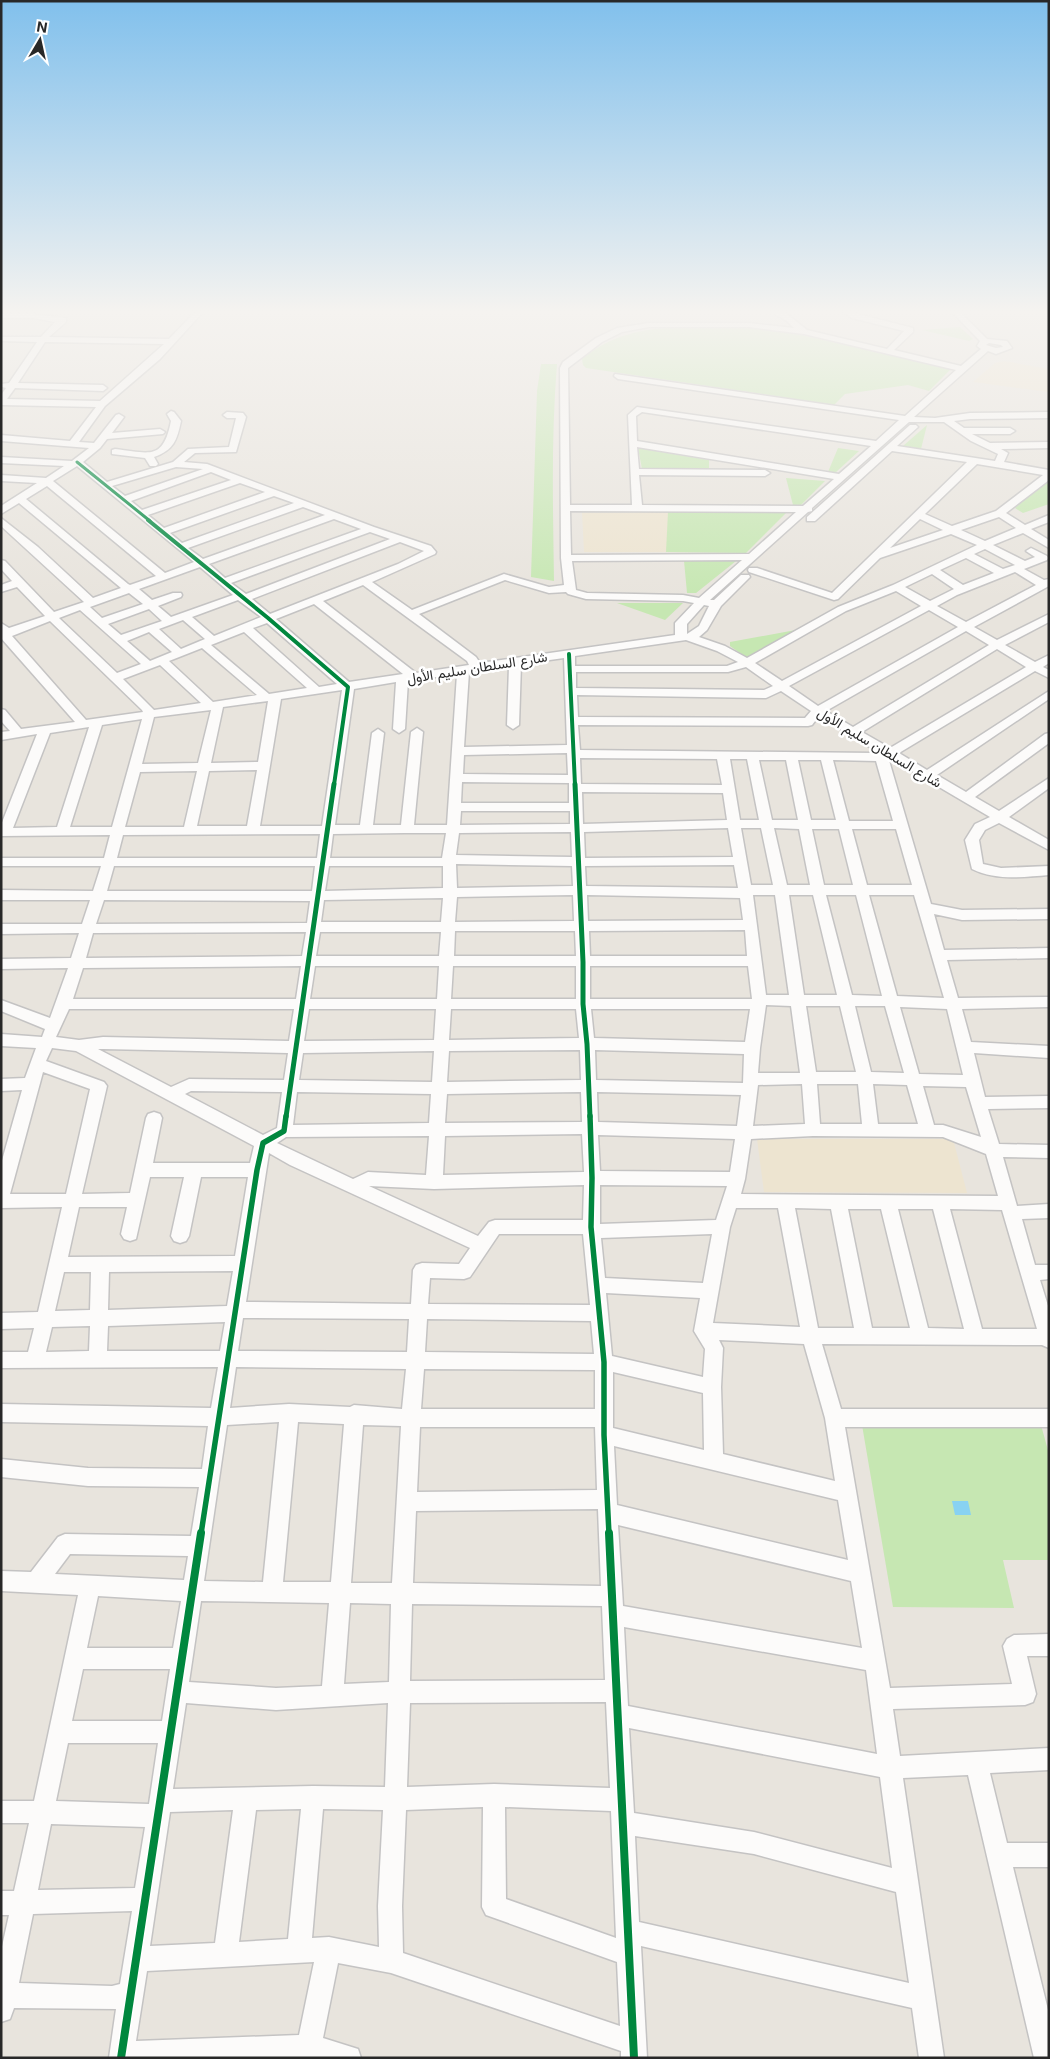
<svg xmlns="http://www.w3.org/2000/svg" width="1050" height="2059" font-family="Inter,Vazirmatn,sans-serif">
<rect width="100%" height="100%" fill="#e8e4dd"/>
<!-- education -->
<g fill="#ede4d0">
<polygon points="1004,361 1049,369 1049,392 973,382 995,363"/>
<polygon points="582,512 668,512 674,552 584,552"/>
<polygon points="757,1139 953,1139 967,1193 764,1192"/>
</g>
<!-- green -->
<g fill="#c6e7b2">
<path d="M759,327l10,1 42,9 140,32 -22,22 -21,-6 -63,9 -14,14 -49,-11 -196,-29 -3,-3 -1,-6c51,-43 115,-29 177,-32z"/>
<polygon points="960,327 973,339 969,341 922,330"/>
<path d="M541,364h16c-6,73 -4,145 -3,217l-23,-4 6,-186z"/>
<polygon points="927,425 921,449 903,446"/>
<polygon points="638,448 709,460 709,469 642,469"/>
<polygon points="838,448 859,451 835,473 828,472"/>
<polygon points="1049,477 1049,504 1023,513 1015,508"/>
<polygon points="786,478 825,481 800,506 793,505"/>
<polygon points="790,509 746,553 666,552 668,512"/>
<polygon points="684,561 736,561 696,593 687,593"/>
<polygon points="617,603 683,603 665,620"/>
<polygon points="801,629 747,658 730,646 730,642"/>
<polygon points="862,1425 1041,1425 1049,1454 1049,1560 1003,1560 1014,1608 893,1607"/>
</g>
<!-- water -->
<polygon fill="#88d2f2" points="952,1501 968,1501 971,1515 955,1515"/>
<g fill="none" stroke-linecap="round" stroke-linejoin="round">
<!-- minor casing -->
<g stroke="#c4c3c3" stroke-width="3">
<g id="minor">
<path d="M196,311h8l-44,48 -55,47 -26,36 15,1 22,-28 3,-1 5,3 -12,16 48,-4 5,3 -2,2 -56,5 -7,9 -17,14 24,20 66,-20 15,-13 41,-2 7,-29h-9l-4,-3 4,-3 16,1 3,4 -10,35 -41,1 -11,9 23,2 167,63 57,19 5,6 -1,2 -63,28 40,28 92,-36 45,13 15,-2 -3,-27 -1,-190 3,-6 33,-24 21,-10 32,-5h100l45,5 -7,-7 -12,-7v-3h8l24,19 80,19 17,-18 -52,-13 -10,-7h10l6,3 55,14v4l-19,18 67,16 20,-17 -4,-3 3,-5 -29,-30h8l28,28 20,2 5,7 -16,6 -8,-3 -74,66 21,1 35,-5 79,-1v6l-79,1 -16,2 10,7h46l5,3 -5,3h-38l18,9 59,-1v6l-48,1 7,4 -4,9 45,8v10l-43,33 19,12 24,-10v7l-18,7 18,11v8l-26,-15 -30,12 32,16 10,-4 -9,-6 5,-3 16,8 1,2 -1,2 -23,9 20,11 5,-1v7l-75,41 23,13 52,-26v8l-44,23 30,17 14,-7v8l-6,4 6,3v8l-14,-7 -136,82 28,17 122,-79v8l-112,76 29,17 79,-58 4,-1v10l-74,54 24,14 50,-33v10l-40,29 40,23v10l-50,-27 -14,7 -6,10 4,24 18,4 48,-2v9c-25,2 -53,6 -77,-6l-7,-29 10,-16 15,-7 -102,-60 43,147 31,6 87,-1v10l-87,1 -28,-6 10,36 105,-2v10l-102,2 11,38 91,-1v10l-87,2 9,33 78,4v12l-75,-5 11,44 64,-1v12l-61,1 11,35 50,1v13l-46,-1 14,49 32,-2v14l-27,1 13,46h14v14l-9,1 9,29v39l-7,-3 -220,-1 19,65h208v18h-204l45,261 122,-4 -9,-38 4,-7 7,-4 35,-1v22h-22l9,38 -3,8 -8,3 -132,4 7,47 149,-8v22l-59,3 17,70h42v24h-36l36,147v44h-15l-66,-283 -65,3 41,280h-25l-7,-50 -271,-62 6,112h-26v-7l-230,-78 -53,-10 -15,75 35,11 3,9h-252l7,-49 -102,-1 -4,11 -9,3v-71l8,-36h-8v-24h13l15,-68h-28v-22h33l44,-206 -77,-4v-20l30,1 27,-35 7,-3 126,2 8,-49 -111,-1 -87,-9v-18l87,9 114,1 6,-43 -207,-4v-18l210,4 7,-41 -217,1v-16h27l6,-24 -33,1v-16l37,-1 24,-105 -61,1v-44l21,-74 -21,1v-12l24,-1 11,-30 -35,-2v-12l41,3 3,-8 -44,-18v-11l49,18 18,-50 -67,1v-10l70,-1 8,-25 -78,1v-10h81l8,-24h-89v-10l92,1 8,-25h-100v-8h103l6,-23 -109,1v-11l36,-91 -36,6v-8l9,-1 -9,-10v-12l4,1 16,19 54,-7 -74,-84v-15l8,5 36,-12 -28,-29 -16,5v-7l11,-4 -11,-12v-9l4,1 49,51 30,-10 -83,-76v-8l37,29 55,51 28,-10 -102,-85 -18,11v-8l36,-23 -36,-2v-6l45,3 18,-12 -63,-3v-6l71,4 17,-13 -88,-7v-6l69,6 26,-34 -95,-2v-10l5,-7 -4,-1 -1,-3 8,-1 28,-41 -36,-1v-4h40l14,-15 -22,-4h-32v-4h32l33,4v4l-17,15 120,2zM649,327h100l55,7 152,36 -51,46 -290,-42 -1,2 4,3 281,41 -23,21 -239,-34 -9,8 4,90h-62l-2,-137 34,-26 20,-10zM45,342l119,2 -64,57 -93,-2 8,-11 88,3 4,-3 -4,-3 -85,-2zM989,343l12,2 2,2 -7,1 -10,-3zM642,412l229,34 -32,28 -202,-33 -1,-25zM909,422h35l27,19 27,13 -3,7 -98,-15 21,-19 -2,-2h-6l-103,92v4h8l77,-70 75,11 -135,131 -75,-25h-8l-1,2 1,2 85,28 4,-1 42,-41 71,-24 26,11 -84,40 -55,22 -91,51 -22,-12 -26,-9 8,-7 14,-24 29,-29 -1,-2h-8l-27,25h-4l98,-88 4,-1v-3zM637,447l197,32 -31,27 -161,-1 -3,-30 126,1 5,-3 -5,-3 -126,-1zM977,464l66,11 -47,36 -44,15 -27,-12zM77,466l117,96 -29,11 -112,-92zM176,467l27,2 -78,27 -13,-10zM211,472l20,8 -89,30 -11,-9zM240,483l25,9 -101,36 -16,-13zM47,486l109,90 -26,9 -2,-1 -102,-85zM274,496l20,7 -112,40 -12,-10zM303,507l22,8 -122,44 -15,-11zM570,511l226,1 -47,42 -178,1zM999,517l17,11 -31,13 -24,-11zM334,519l27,10 -136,49 -16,-14zM920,519l23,11 -53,18zM370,532l20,7 -144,55 -15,-11zM400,542l24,9 -26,13 -128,50 -18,-15zM985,549l30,16 -12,4 -29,-15zM966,558l28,15 -31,12 -23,-15zM742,560l-43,38 -16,-3 -96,-2 -11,-3 -4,-29zM200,567l33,28 -62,22 -13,-11 23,-9 1,-2 -1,-2h-8l-21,7 -13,-11zM1015,572l21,13 -70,37 -29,-16 20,-11zM932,574l22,15 -24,12 -25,-14zM505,580l44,13 17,-1 2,2 18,5 97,2 11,2 -19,20v12l-195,28 -4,-6 -57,-43zM363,585l104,76 2,4 -53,8 -93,-72zM896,591l25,15 -139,75 -27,-18 91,-52zM129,593l14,11 -41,14 -12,-11zM238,600l23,17 -47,19 -22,-19zM314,604l89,70 -54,8 -73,-63zM704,605l5,1 -10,20 -12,8v-10zM149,609l13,12 -41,14 -13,-11zM80,610l61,54 -24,9 -58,-55zM929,610l29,17 -140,79 -29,-20zM183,620l22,19 -24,10 -22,-20zM50,621l92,89 1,2 -57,8 -74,-84zM267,623l70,61 -18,3 -66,-59zM966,631l23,14 -136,82 -27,-16zM149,632l23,20 -22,9 -23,-20zM244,632l63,56 -38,6 -58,-49zM686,640l31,11 21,11 -11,4h-152v-10zM202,648l55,47 -44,7 -44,-41zM997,649l29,18 -136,81 -28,-16zM564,658l3,87 -103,2 5,-75 40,-6 -2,59 6,4 6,-4 2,-61zM160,665l41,38 -47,7 -31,-31zM746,667l27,19 -9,4 -188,-2v-16h152zM457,674l-10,151h-33l9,-93 -6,-4 -6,4 -10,93h-28l11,-92 -6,-4 -6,4 -12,92h-25l19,-136 42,-7 -3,47 6,4 6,-4 3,-48zM342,690l-20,136h-62l21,-127zM781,691l30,20 -6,7 -227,-1 -1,-22 189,3zM268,701l-10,61 -47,1 12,-56zM211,710l-13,53 -56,1 12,-47zM819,716l54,33 1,4 -294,-3 -2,-25 230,1 4,-1zM142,719l-30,108h-42l32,-102zM89,727l-32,100 -44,1 37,-95zM567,753l1,22 -105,-1 1,-19zM580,758l137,1 5,26 -141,-1zM730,759h17l12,61h-19zM759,760h27l12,60h-26zM798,760h23l15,60h-25zM833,760l43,1 17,60h-44zM257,770l-10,56h-50l12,-55zM197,771l-13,56h-59l15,-55zM462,782l107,1v20h-108zM582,792l141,1 4,27 -144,4zM461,811h109v13l-110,1zM728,828l5,29 -148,1 -1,-26zM741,828h20l12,57h-22zM774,828l25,1 11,56h-23zM812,829h27l14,56h-29zM852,829h44l16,56h-45zM571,832l1,25 -116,-2 3,-22zM404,833h42l-4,25h-112l3,-24zM320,834l-3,24h-200l6,-23zM456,864l116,2 1,20 -116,2zM734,865l4,23 -152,-2 -1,-20zM114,866h201l-3,25h-205zM329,866h114v22l-118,3zM573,895l1,26 -119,1 2,-25zM587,895l153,3 3,22 -155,1zM753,895h22l14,100h-23zM789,895h24l24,100h-33zM826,895h30l26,101 -30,-1zM869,895h45l30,103 -47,-2zM443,898l-2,24h-120l3,-22zM104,900l206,1 -3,22 -211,1zM745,930l2,26h-157l-1,-25zM455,931h120l1,25h-122zM306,932l-4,24 -216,2 7,-25zM320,932h121l-2,24h-123zM301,966l-5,33h-223l10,-31zM315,966h124l-2,33h-127zM453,966h123v33h-125zM590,966h158l4,33h-162zM766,1005l25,1 9,67h-42l2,-25zM806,1006h34l16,66h-40zM855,1006h30l19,67 -33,-1zM900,1007l47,2 16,66 -44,-1zM69,1009h225l-5,32 -186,-4 -24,3 -23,-3zM309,1009h127l-2,31 -130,1zM451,1009h125l3,29 -130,2zM591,1009h159l-5,33 -151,-4zM52,1048l24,3 178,95 -4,17h-97l9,-45 -2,-4 -6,-2 -6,2 -2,4 -16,75 -48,1 25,-108 -3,-4 -58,-21zM98,1049h5l185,4 -4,27 -95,-1 -18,8zM580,1050l1,30 -134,2 2,-31zM595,1050l149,4 -1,29 -147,-3zM434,1051l-2,31 -133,-2 4,-27zM43,1072l47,17 -24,105h-56zM802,1084l3,40 -52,2 5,-41zM817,1084h41l4,40h-42zM873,1084l34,1 11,39h-40zM923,1086l43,1 15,50 -38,-12h-9zM191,1091l91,1 -5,36 -14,7 -78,-41zM297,1092l134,2 -2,29 -136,2zM581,1092l1,30 -137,1 2,-29zM597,1092l144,3 -4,31 -139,-4zM582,1134l2,38 -141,3 2,-39zM598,1135l137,4 -5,33 -130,-1zM429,1136l-3,39 -58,-3 -15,7 -76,-36 9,-6zM813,1136l130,1 43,17 12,42 -257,-2 4,-15 6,-40zM269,1153l21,12 180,83 -11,16 -37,-1 -6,2 -3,5 -2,34 -165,-2zM150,1177h34l-13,59 3,5 6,2 6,-2 3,-5 12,-59h47l-13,79 -167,1 11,-50h48l-6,27 3,5 6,2 6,-2zM584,1185l-1,35h-88l-6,2 -11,14 -109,-50 65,3zM600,1185l127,1 -11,34 -116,4zM736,1208h42l22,119 -87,-4 17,-96zM795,1208l36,1 23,119h-36zM848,1209h33l29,119h-38zM898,1209h35l31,120 -36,-1zM950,1209l52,1 35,119h-55zM499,1234h84l7,71 -162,-1 2,-26 34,1 6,-2zM712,1234l-9,49 -98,-5 -4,-40zM233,1271l-6,35 -119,4 1,-38zM64,1272h27l-1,38 -35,1zM606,1293l94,5 -6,33 11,18 -2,28 -91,-21zM243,1318l166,1 -2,33 -169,-1zM427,1319l164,2 3,33 -169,-2zM225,1322l-5,29h-113l1,-25zM90,1326l-1,25 -43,1 6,-25zM719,1340l85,4 21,74 10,63 -112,-27 -2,-67 2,-39zM236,1367l170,2 -4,40 -48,-4 -4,2 -61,-3 -59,4zM424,1369l171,1v39h-174zM613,1372l90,21 1,57 -91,-22zM279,1422l-16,160 -59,-1 23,-156zM298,1422l46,2 -13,158h-48zM363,1425l38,1 -9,157h-41zM420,1427h175l2,63 -180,2zM614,1446l224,54 10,60 -231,-55zM598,1509l3,77 -188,-3 3,-72zM618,1525l233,56 11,67 -239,-42zM70,1554l118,2 -4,24 -129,-6zM98,1596l83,5 -8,47h-86zM201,1601l128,2 -7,83 -46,2 -87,-6zM350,1603l41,1 -2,78 -45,2zM412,1604l190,2 3,74 -195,1zM624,1627l242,43 11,84 -249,-48zM83,1669h87l-8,52h-90zM606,1702l4,86 -116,-4 -87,3 3,-84zM186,1703l90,7 112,-7 -3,84 -72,-1 -140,3zM629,1728l251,49 12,91 -138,-36 -120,-19zM68,1743h90l-9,61 -93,-3zM483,1807l-1,100 4,8 131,47 3,64 -217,-73 -1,-47 4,-96zM505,1807l106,4 5,127 -110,-39zM301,1809l-13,130 -49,3 17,-132zM323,1809l60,1 -5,96 1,41 -50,-10 -17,1zM233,1810l-18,133 -65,3 20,-134zM51,1824l94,3 -10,61 -97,2zM635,1836l119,18 142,38 13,91 -270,-61zM132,1911l-12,73 -8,2 -93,-3 14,-69zM314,1962l-15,73 -163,6 11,-70z"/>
<path d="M171,411l3,1 7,9c-4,19 -7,29 -27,36l4,7 -2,2h-6l-5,-8 -33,-4v-4l3,-1c35,4 48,12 56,-28l-4,-7z"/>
</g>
</g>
<!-- minor -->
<use href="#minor" fill="#fcfbfa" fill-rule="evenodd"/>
<!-- cycleway-far4 casing -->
<g stroke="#fff" stroke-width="5">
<polyline id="cycleway-far4" points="77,462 150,521"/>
</g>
<!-- cycleway-far3 casing -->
<g stroke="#fff" stroke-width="6">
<g id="cycleway-far3">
<polyline points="148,520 268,618 348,687 334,785"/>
<polyline points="569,654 575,785"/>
</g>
</g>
<!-- cycleway-far2 casing -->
<g stroke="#fff" stroke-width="8">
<g id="cycleway-far2">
<polyline points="575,784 583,962 583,1004 587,1044 590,1117"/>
<polyline points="286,1117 334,784"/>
</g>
</g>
<!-- cycleway-far1 casing -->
<g stroke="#fff" stroke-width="9">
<g id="cycleway-far1">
<polyline points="590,1116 592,1178 591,1227 604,1362 604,1435 609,1534"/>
<polyline points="201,1534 257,1170 263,1143 284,1131 286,1116"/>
</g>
</g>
<!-- cycleway casing -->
<g stroke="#fff" stroke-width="11">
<g id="cycleway">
<polyline points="609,1533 634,2058"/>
<polyline points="121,2058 201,1533"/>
</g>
</g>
<!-- cycleway-far4 -->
<use href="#cycleway-far4" stroke="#00873e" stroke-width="3"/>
<!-- cycleway-far3 -->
<use href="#cycleway-far3" stroke="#00873e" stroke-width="4"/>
<!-- cycleway-far2 -->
<use href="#cycleway-far2" stroke="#00873e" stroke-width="5"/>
<!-- cycleway-far1 -->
<use href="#cycleway-far1" stroke="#00873e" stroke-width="5.5"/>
<!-- cycleway -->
<use href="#cycleway" stroke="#00873e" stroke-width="8"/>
</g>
<!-- sky -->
<linearGradient id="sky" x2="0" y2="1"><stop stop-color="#81c0ec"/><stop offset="0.52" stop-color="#f5f3f0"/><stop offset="1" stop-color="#f5f3f0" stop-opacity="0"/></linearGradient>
<rect width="1050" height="599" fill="url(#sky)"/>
<g text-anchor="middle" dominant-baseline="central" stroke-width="5" stroke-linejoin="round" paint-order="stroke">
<!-- far-street labels -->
<g font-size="14" fill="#282828" stroke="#fff">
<text transform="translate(477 667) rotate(-9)">شارع السلطان سليم الأول</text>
<text transform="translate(880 747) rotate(31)">شارع السلطان سليم الأول</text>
</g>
</g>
<!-- border -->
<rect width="1050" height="2059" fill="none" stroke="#282828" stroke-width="5"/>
<!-- north arrow -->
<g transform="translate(40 40) rotate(9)" stroke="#ffffff" stroke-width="4" paint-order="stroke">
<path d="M0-4L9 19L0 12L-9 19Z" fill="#282828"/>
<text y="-8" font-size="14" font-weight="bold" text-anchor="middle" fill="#282828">N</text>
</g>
</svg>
